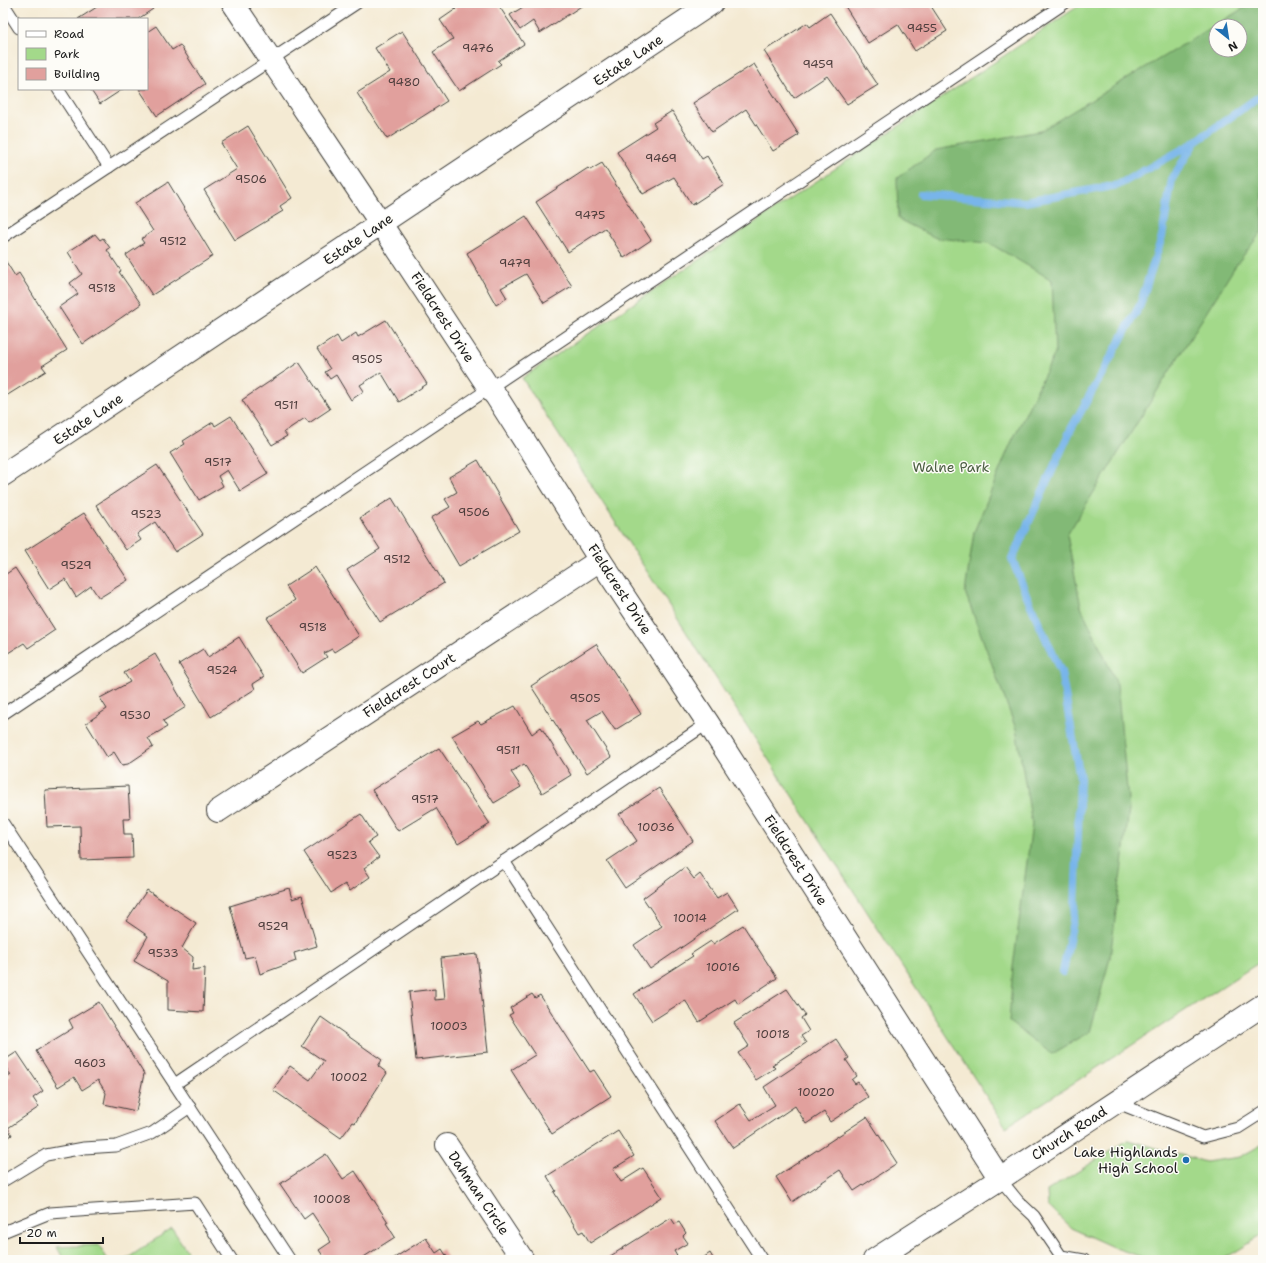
<svg xmlns="http://www.w3.org/2000/svg" width="1266" height="1263" font-family="'Shantell Sans',sans-serif">
<rect width="100%" height="100%" fill="#fdfcf7"/>
<filter id="ink" filterUnits="userSpaceOnUse"><feTurbulence type="fractalNoise" baseFrequency=".025" numOctaves="2"/><feDisplacementMap in="SourceGraphic" scale="8" xChannelSelector="R" yChannelSelector="G"/><feConvolveMatrix kernelMatrix="1 2 1 2 8 2 1 2 1" color-interpolation-filters="sRGB"/></filter>
<filter id="wash" filterUnits="userSpaceOnUse"><feTurbulence type="fractalNoise" baseFrequency=".012" numOctaves="4" result="noise"/><feDisplacementMap in="SourceGraphic" scale="16" xChannelSelector="R" yChannelSelector="G"/><feGaussianBlur stdDeviation="0.9" result="paint"/><feColorMatrix in="noise" values="0 0 0 0 0 0 0 0 0 0 0 0 0 0 0 0 0 1.4 0 .05"/><feComposite in="paint" operator="in"/></filter>
<g filter="url(#wash)">
<rect width="100%" height="100%" fill="#f4ead3"/>
<!-- green -->
<g fill="#a3d98a" stroke="#607a53" fill-rule="evenodd">
<path d="M1083,3h180v957l-257,167 -484,-749zM1216,26h24v24h-24z"/>
<polygon points="1128,1140 1206,1162 1240,1157 1263,1144 1263,1235 1222,1260 1151,1260 1115,1248 1071,1228 1048,1206 1047,1191"/>
<polygon points="172,1228 192,1259 190,1260 125,1260"/>
<polygon points="99,1245 108,1260 64,1260 57,1247"/>
</g>
<!-- forest -->
<path fill="#82b976" stroke="#4f6a49" fill-rule="evenodd" d="M1252,3h11v227l-27,35 -169,270 14,72 36,77 12,126 -19,148 -20,74 -38,22 -43,-32 4,-55 19,-143 -16,-95 -51,-137 9,-60 36,-87 45,-92 -3,-73 -63,-37 -53,-5 -38,-19 -1,-41 39,-28 104,-19zM1216,26h24v24h-24z"/>
<g fill="none" stroke-linecap="round" stroke-linejoin="round">
<!-- stream -->
<g stroke="#78b5ea" stroke-width="8">
<polyline points="921,194 1025,202 1118,185 1194,143"/>
<polyline points="1063,972 1075,910 1080,778 1061,672 1028,599 1012,559 1071,429 1140,305 1162,237 1172,179 1195,142 1263,94"/>
</g>
</g>
<g id="blocks">
<!-- building -->
<g fill="#e1a09d">
<polygon points="99,3 150,3 153,9 138,19 78,19 100,5"/>
<polygon points="452,3 497,3 524,44 498,61 501,64 459,91 433,52 453,39 440,20 456,9"/>
<polygon points="521,3 586,3 540,33 533,21 520,30 510,15 523,7"/>
<polygon points="843,3 924,3 925,5 929,3 947,31 915,51 898,24 868,43"/>
<polygon points="830,13 878,85 847,104 827,76 794,98 764,51 807,23 810,27"/>
<polygon points="156,26 172,50 180,45 205,84 157,116 139,89 147,89 147,32"/>
<polygon points="402,31 447,101 387,139 357,93 390,72 375,48"/>
<polygon points="754,64 799,135 773,151 746,109 712,132 693,103"/>
<polygon points="90,89 123,89 100,104"/>
<polygon points="672,111 702,159 707,156 724,184 692,205 674,177 643,194 617,152 656,127 653,123"/>
<polygon points="248,126 292,198 280,206 283,211 235,240 204,190 237,169 221,143"/>
<polygon points="602,163 651,240 624,258 605,228 568,252 536,202 588,168 590,170"/>
<polygon points="168,182 213,256 152,295 126,255 144,243 141,239 153,231 135,203"/>
<polygon points="526,216 572,286 544,303 526,274 501,288 507,298 496,305 467,253"/>
<polygon points="95,234 100,240 103,238 110,248 107,250 121,271 119,272 141,304 83,344 59,307 78,294 70,283 82,274 68,252"/>
<polygon points="3,257 15,276 19,273 67,350 42,366 46,371 6,396 3,391"/>
<polygon points="386,320 427,384 399,402 381,372 360,385 364,391 351,400 336,375 330,379 325,372 330,369 317,349 337,336 341,343 356,333 358,337"/>
<polygon points="299,362 330,409 309,423 305,418 284,432 287,436 272,445 242,400"/>
<polygon points="231,416 268,474 240,491 227,470 218,476 223,486 199,500 170,453 185,444 183,441 213,422 215,426"/>
<polygon points="478,460 519,531 459,566 431,518 450,507 445,499 457,492 449,477"/>
<polygon points="157,465 203,534 175,552 155,522 137,534 141,540 126,550 96,505"/>
<polygon points="392,498 444,583 380,622 347,570 380,549 360,518"/>
<polygon points="84,513 128,580 99,598 91,586 76,597 65,579 49,589 25,551"/>
<polygon points="315,567 359,636 334,652 332,649 324,653 327,657 302,673 267,618 295,600 286,586"/>
<polygon points="15,568 55,630 28,648 24,643 8,653 3,645 3,576"/>
<polygon points="239,637 264,677 253,684 255,689 211,717 179,664 203,649 208,657"/>
<polygon points="596,644 641,714 615,730 602,711 587,720 611,757 587,773 531,686"/>
<polygon points="155,654 186,707 163,721 167,727 148,738 153,747 128,764 122,765 114,752 107,757 86,723 107,709 100,698 130,682 124,673"/>
<polygon points="515,706 532,734 541,727 571,775 542,793 524,764 511,772 521,787 494,803 452,736 478,721 481,724"/>
<polygon points="439,748 490,824 458,844 436,808 398,831 372,790"/>
<polygon points="128,786 130,819 123,819 124,834 132,834 133,858 81,860 80,826 47,827 45,790"/>
<polygon points="659,788 693,841 625,888 607,861 637,841 619,814"/>
<polygon points="361,814 376,837 368,842 379,857 364,868 370,877 350,891 345,884 331,893 304,852"/>
<polygon points="685,867 694,879 700,874 717,898 727,892 738,909 650,969 634,945 662,926 643,898"/>
<polygon points="289,888 292,899 302,896 317,946 294,953 296,961 260,974 255,956 245,958 230,906"/>
<polygon points="147,890 196,923 182,948 193,957 192,970 205,968 203,1012 168,1010 168,981 134,961 148,936 126,921"/>
<polygon points="743,925 777,978 738,1004 735,999 699,1022 685,1000 652,1021 634,994 693,956 691,954 711,941 713,944"/>
<polygon points="477,954 488,1052 416,1060 409,992 435,989 435,1000 445,999 441,958"/>
<polygon points="787,989 805,1015 801,1018 809,1031 801,1036 806,1043 772,1065 775,1068 756,1080 738,1053 749,1046 734,1023"/>
<polygon points="532,994 535,998 540,995 590,1072 594,1070 611,1096 552,1134 511,1070 535,1055 509,1015 513,1013 510,1008"/>
<polygon points="99,1002 144,1074 136,1111 104,1104 106,1093 98,1080 82,1090 74,1077 58,1087 36,1051 73,1028 69,1020"/>
<polygon points="321,1017 382,1060 378,1066 387,1073 355,1123 353,1122 341,1138 273,1090 290,1066 310,1080 324,1061 302,1046"/>
<polygon points="836,1039 849,1058 846,1060 857,1076 852,1080 855,1084 858,1082 868,1097 830,1122 824,1112 806,1124 795,1106 733,1148 715,1121 740,1104 751,1120 775,1105 764,1087"/>
<polygon points="17,1052 43,1091 33,1098 39,1107 8,1128 12,1135 3,1141 3,1080 11,1075 3,1064 3,1061"/>
<polygon points="867,1117 897,1163 854,1191 840,1170 792,1202 776,1177"/>
<polygon points="618,1131 634,1156 613,1169 621,1182 643,1168 662,1197 590,1243 583,1231 579,1233 554,1192 556,1191 547,1176"/>
<polygon points="326,1154 343,1179 355,1171 388,1222 386,1223 395,1237 359,1260 326,1260 319,1250 331,1242 312,1213 304,1219 280,1184"/>
<polygon points="671,1218 675,1224 679,1222 686,1233 683,1236 688,1243 674,1251 679,1260 604,1260"/>
<polygon points="426,1238 436,1253 442,1249 449,1260 391,1260"/>
<polygon points="710,1253 714,1260 700,1260"/>
</g>
</g>
</g>
<g filter="url(#ink)">
<use href="#blocks" fill-opacity="0" stroke="#3c3b37" stroke-width="1"/>
<g fill="none" stroke-linecap="round" stroke-linejoin="round">
<!-- lane casing -->
<g stroke="#3c3b37" stroke-width="13">
<g id="lane">
<polyline points="3,3 19,28"/>
<polyline points="58,89 109,167"/>
<polyline points="3,237 357,3"/>
<polyline points="3,714 1065,3"/>
<polyline points="3,823 290,1260"/>
<polyline points="504,861 762,1260"/>
<polyline points="175,1084 708,723"/>
<polyline points="1115,1102 1203,1137 1238,1128 1263,1112"/>
<polyline points="1000,1179 1018,1201 1034,1216 1061,1256 1084,1260"/>
<polyline points="3,1181 46,1155 84,1148 116,1146 152,1133 190,1107"/>
<polyline points="3,1232 50,1213 195,1203 232,1260"/>
</g>
</g>
<!-- street casing -->
<g stroke="#3c3b37" stroke-width="24">
<g id="street">
<polyline points="3,475 712,3"/>
<polyline points="218,811 600,560"/>
<polyline points="447,1145 523,1260"/>
</g>
</g>
<!-- secondary casing -->
<g stroke="#3c3b37" stroke-width="24">
<g id="secondary">
<polyline points="233,3 381,224 489,388 496,396 600,560 708,723 1000,1179"/>
<polyline points="874,1260 1000,1179 1263,1005"/>
</g>
</g>
<!-- lane -->
<use href="#lane" stroke="#fff" stroke-width="11"/>
<!-- street -->
<use href="#street" stroke="#fff" stroke-width="22"/>
<!-- secondary -->
<use href="#secondary" stroke="#fff" stroke-width="22"/>
</g>
</g>
<!-- markers -->
<circle fill="#1f6fb2" stroke="#fdfcf7" stroke-width="1.5" cx="1186" cy="1160" r="4"/>
<g text-anchor="middle" dominant-baseline="central" stroke-width="3" stroke-linejoin="round" paint-order="stroke">
<!-- number labels -->
<g font-size="12" fill="#4d3d3c">
<text x="922" y="28">9455</text>
<text x="478" y="48">9476</text>
<text x="818" y="64">9459</text>
<text x="404" y="82">9480</text>
<text x="661" y="158">9469</text>
<text x="251" y="179">9506</text>
<text x="590" y="215">9475</text>
<text x="173" y="241">9512</text>
<text x="515" y="263">9479</text>
<text x="102" y="288">9518</text>
<text x="367" y="359">9505</text>
<text x="286" y="405">9511</text>
<text x="218" y="462">9517</text>
<text x="474" y="512">9506</text>
<text x="146" y="514">9523</text>
<text x="397" y="559">9512</text>
<text x="76" y="565">9529</text>
<text x="313" y="627">9518</text>
<text x="222" y="670">9524</text>
<text x="585" y="698">9505</text>
<text x="135" y="715">9530</text>
<text x="508" y="750">9511</text>
<text x="425" y="799">9517</text>
<text x="656" y="827">10036</text>
<text x="342" y="855">9523</text>
<text x="690" y="918">10014</text>
<text x="273" y="926">9529</text>
<text x="163" y="953">9533</text>
<text x="723" y="967">10016</text>
<text x="449" y="1026">10003</text>
<text x="773" y="1034">10018</text>
<text x="90" y="1063">9603</text>
<text x="349" y="1077">10002</text>
<text x="816" y="1092">10020</text>
<text x="332" y="1199">10008</text>
</g>
<!-- street labels -->
<g font-size="14" fill="#1c1c1c" stroke="#fdfcf7">
<text transform="translate(628 60) rotate(-34)">Estate Lane</text>
<text transform="translate(358 239) rotate(-34)">Estate Lane</text>
<text transform="translate(443 317) rotate(57)">Fieldcrest Drive</text>
<text transform="translate(88 419) rotate(-34)">Estate Lane</text>
<text transform="translate(620 589) rotate(57)">Fieldcrest Drive</text>
<text transform="translate(409 685) rotate(-33)">Fieldcrest Court</text>
<text transform="translate(796 860) rotate(57)">Fieldcrest Drive</text>
<text transform="translate(1069 1133) rotate(-33)">Church Road</text>
<text transform="translate(479 1193) rotate(56)">Dahman Circle</text>
</g>
<!-- park labels -->
<g font-size="14" fill="#4b5e42" stroke="#fdfcf7">
<text x="951" y="467">Walne Park</text>
</g>
<!-- poi labels -->
<g font-size="14" fill="#1c1c1c" stroke="#fdfcf7" text-anchor="end">
<text x="1178" y="1152">Lake Highlands<tspan x="1178" dy="16">High School</tspan></text>
</g>
</g>
<!-- margin -->
<rect width="1266" height="1263" fill="none" stroke="#fdfcf7" stroke-width="16"/>
<!-- legend -->
<rect x="18" y="18" width="130" height="72" fill="#fdfcf7" stroke="#a3a29f"/>
<rect x="26" y="31" width="20" height="6" fill="#ffffff" stroke="#a3a29f"/>
<text x="54" y="38" font-size="12" fill="#1c1c1c">Road</text>
<rect x="26" y="48" width="20" height="12" fill="#a3d98a" stroke="#a3a29f"/>
<text x="54" y="58" font-size="12" fill="#1c1c1c">Park</text>
<rect x="26" y="68" width="20" height="12" fill="#e1a09d" stroke="#a3a29f"/>
<text x="54" y="78" font-size="12" fill="#1c1c1c">Building</text>
<!-- north arrow -->
<g transform="translate(1228 38) rotate(150)"><circle r="19" fill="#fdfcf7" stroke="#a3a29f"/>
<path d="M0-3L7 15L0 10L-7 15Z" fill="#1f6fb2"/>
<text y="-6" font-size="11" font-weight="bold" text-anchor="middle" fill="#1c1c1c">N</text>
</g>
<!-- scale -->
<path d="M20 1237v6h83v-6" fill="none" stroke="#1c1c1c" stroke-width="2"/>
<text x="26" y="1237" font-size="12" fill="#1c1c1c" stroke="#fdfcf7" stroke-width="3" paint-order="stroke">20 m</text>
</svg>
